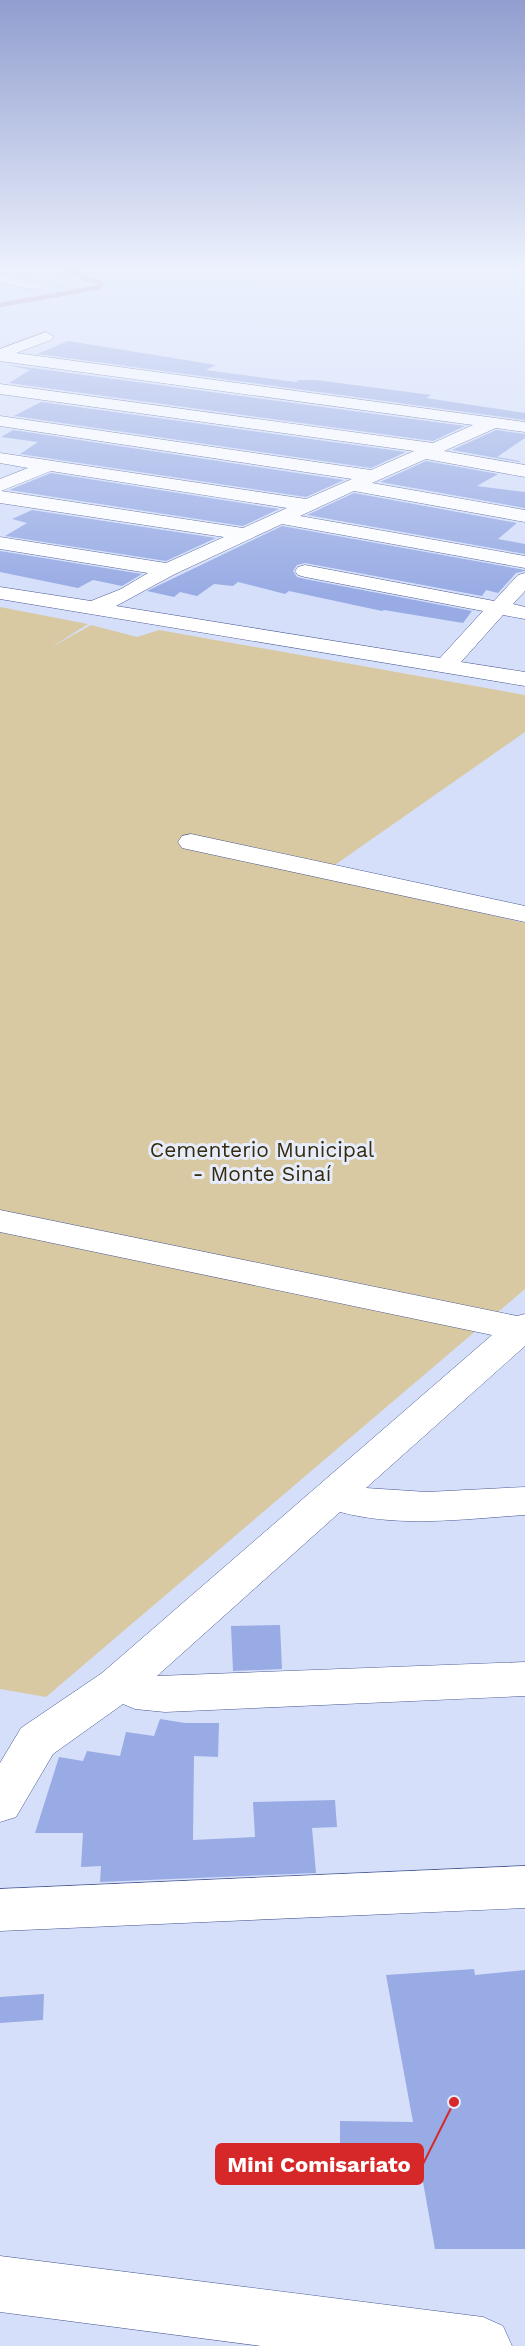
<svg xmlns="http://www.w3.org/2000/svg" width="525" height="2346" font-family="'Work Sans',sans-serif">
<rect width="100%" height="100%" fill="#d5dffa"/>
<!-- green -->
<polygon fill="#d8c9a3" points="0,607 88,624 50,648 91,625 137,637 159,630 525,695 525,732 319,876 525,923 525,1289 46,1697 0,1689"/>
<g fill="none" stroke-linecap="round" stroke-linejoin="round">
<!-- stream -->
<polyline stroke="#af7eaa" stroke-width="4.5" points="0,305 100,287 101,283 84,278 67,267"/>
</g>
<!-- building -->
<g fill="#98abe4">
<polygon points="68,341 216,365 206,370 296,382 299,380 316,380 431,395 426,398 525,413 525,420 37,354"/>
<polygon points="8,365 10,365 465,426 433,441 9,383 30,370"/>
<polygon points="41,402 406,452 371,468 14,416"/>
<polygon points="13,430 344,480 306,497 20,454 38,442 1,437"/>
<polygon points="496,430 525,434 525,438 497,457 520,461 519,462 452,450"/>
<polygon points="426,461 498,474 477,486 525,492 525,508 380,482"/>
<polygon points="51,473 279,509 243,526 9,490"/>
<polygon points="354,493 517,523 498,539 525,544 525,554 307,515"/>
<polygon points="32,510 216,538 166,561 5,536 27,523 12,519"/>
<polygon points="282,526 525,570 525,571 516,573 498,593 486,590 482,596 305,563 297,565 293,571 297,577 305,579 472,611 463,623 384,610 382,611 289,591 285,594 238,582 233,586 214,584 197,596 180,592 174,597 147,591"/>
<polygon points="0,551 142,574 122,586 93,580 78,588 0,572"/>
<polygon points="280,1625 282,1669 233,1671 231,1626"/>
<polygon points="160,1719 185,1723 219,1723 218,1757 194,1756 193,1840 255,1837 253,1802 335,1800 337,1827 312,1828 316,1873 100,1882 101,1866 81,1867 83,1833 35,1833 59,1757 83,1761 87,1751 120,1756 126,1732 154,1736"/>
<polygon points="474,1969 475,1975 525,1970 525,2249 435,2249 423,2182 340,2180 340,2121 413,2122 386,1975"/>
<polygon points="44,1994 43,2020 0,2023 0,1997"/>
</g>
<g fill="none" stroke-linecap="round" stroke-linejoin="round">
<!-- minor casing -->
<g stroke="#455691" stroke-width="1">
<g id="minor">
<polygon points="0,275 41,283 43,286 36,290 0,283"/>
<path d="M46,332l8,5 -3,3 -35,13 509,69v10l-29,-4 -52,23 81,14v12l-99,-18 -54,24 153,27v12l-171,-31 -54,25 225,40v12l-243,-44 -107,50 -59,32 324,52 43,-47 -178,-34 -7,-2 -3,-4 3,-4 7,-2 189,36 24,-26 7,-2v18l-12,13 12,3v12l-22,-4 -42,47 64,10v14l-525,-87v-12l91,14 30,-12 27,-16 -148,-24v-12l166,26 58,-26 -224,-34v-24l28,-11 -28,-5v-10l306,46 46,-20 -352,-53v-10l371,54 43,-19 -414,-57v-10l433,59 40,-18 -473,-64v-12zM51,471l236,37 -44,20 -242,-37z"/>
<polygon points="191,834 525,906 525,922 182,848 178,842 182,836"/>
<path d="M0,1210l517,106 8,-2v32l-159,142 61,4 98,-5v28c-62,4 -125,13 -185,-3l-183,164 368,-14v34l-360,16 -30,-3 -12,-5 -70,50 -37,63 -16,5v-59l21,-35 81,-55 390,-338 -492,-103z"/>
<polygon points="525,1866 525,1908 0,1931 0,1889"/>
<polygon points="0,2256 483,2317 503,2326 512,2346 261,2346 0,2312"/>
</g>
</g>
<!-- path -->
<polyline stroke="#6e768f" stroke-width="1.5" stroke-dasharray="1.5 2" stroke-linecap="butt" points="55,267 69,281 58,287"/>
<!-- minor -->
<use href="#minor" fill="#fff" fill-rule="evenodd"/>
</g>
<!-- sky -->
<linearGradient id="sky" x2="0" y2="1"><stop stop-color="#919ecf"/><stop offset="0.45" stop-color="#ecf1fd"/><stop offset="1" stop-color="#ecf1fd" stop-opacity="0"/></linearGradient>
<rect width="525" height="596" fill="url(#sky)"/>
<g text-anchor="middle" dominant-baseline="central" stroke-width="6" stroke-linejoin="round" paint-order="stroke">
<!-- park labels -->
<g font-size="21" fill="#352b0e" stroke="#e7ecfa">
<text x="262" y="1149">Cementerio Municipal<tspan x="262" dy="24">- Monte Sinaí</tspan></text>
</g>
</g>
<!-- callouts -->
<path fill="none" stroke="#d62828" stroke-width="2" d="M454 2102L423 2164"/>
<circle fill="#d62828" stroke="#e7ecfa" stroke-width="2" cx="454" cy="2102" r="6"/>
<rect fill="#d62828" stroke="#d62828" stroke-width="2" x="216" y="2144" width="207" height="40" rx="6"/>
<g font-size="22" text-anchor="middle" font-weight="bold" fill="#fff">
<text x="319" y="2172">Mini Comisariato</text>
</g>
</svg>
